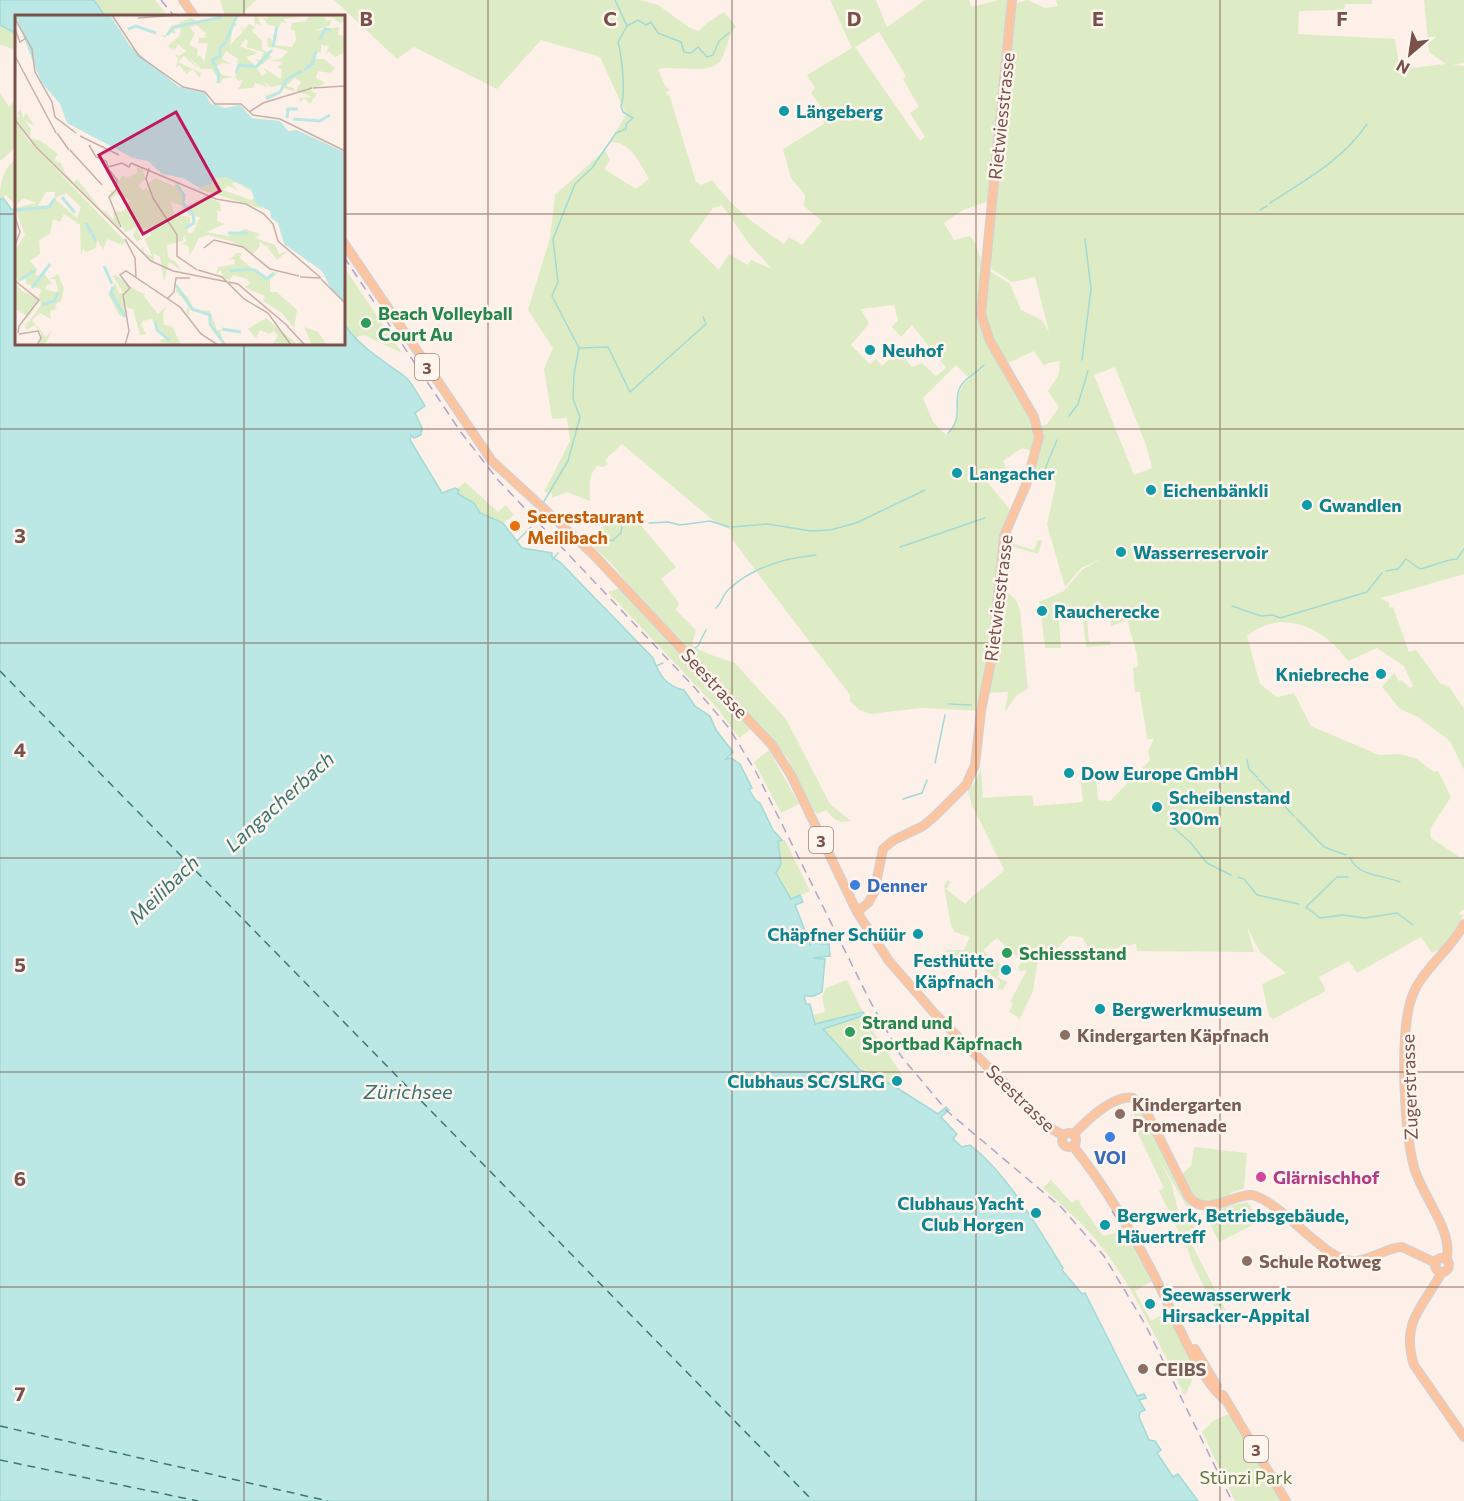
<svg xmlns="http://www.w3.org/2000/svg" width="1464" height="1501" font-family="Commissioner,sans-serif">
<rect width="100%" height="100%" fill="#fdf0e8"/>
<!-- green -->
<g fill="#deecc5" fill-rule="evenodd">
<polygon points="0,0 155,0 168,16 16,16 16,50 0,45"/>
<polygon points="220,0 256,0 240,16 225,16"/>
<path d="M334,0h306l18,5 32,23 9,3 8,-8 17,-11 12,14c-10,13 -8,22 -15,34 -9,16 -47,5 -63,9l7,17 6,5h-4l-1,4 3,-1 27,88 5,3 11,-5c21,28 43,45 72,64l5,-7 13,8 20,-24 -18,-15 1,-11 -14,-17 -8,-29 41,-25 -2,-16 -11,-15 4,-5 -8,-13 45,-27 -22,-48h46l11,27 38,-27h44l2,7 27,-7h14l-20,200 -29,10 -19,13 10,17 16,-4 6,8 7,23 -7,5 7,-3 -3,49 -4,3h7l55,106 9,-3 12,-17 -11,-16 11,-17 1,-13 -12,2 -4,3 -10,-15 -26,12 -17,-29 -7,-23 6,-40 20,13 11,26 21,10 7,12 -14,-55 -23,5 -25,-16 26,-262 15,-4 17,8 13,-2 -2,-6h316v4h-27l-1,6 -45,1 -1,23 97,5 4,26 11,3 36,-4 -17,-12 -5,-52h40v63l-11,2 11,1v508l-83,24 8,5 1,5 3,-1 16,45 7,-2 24,33 9,4 15,22v61l-14,-29 -32,-24 -18,-8 -18,-22 12,-14 5,8 3,-1 8,8 3,-2 -9,-20 -27,-18 -29,13c-23,-33 -66,-54 -101,-25l13,48 17,13 17,-4 17,33 68,29 21,-1 17,5 17,13 4,-1 13,26 -21,32 1,9 30,20 3,-1v52l-6,5 6,1 -24,39 -3,-4 -5,3 -11,-16 -64,36 -8,-12 -30,16 7,14 -53,28 -4,-3 -7,-32 24,-11 -26,-21 -13,-25 7,25 -117,-1 -1,-7 -19,4 -18,11 -1,-4 -7,-3 -9,-15 -13,-1 -13,14 -18,9 -5,32 -14,30 -1,-4 -9,-5 4,-9 -3,-1 17,-32 -7,1 -2,-4 4,-5 -25,-24 -14,12 20,17 -6,10 10,5 -4,8 -4,-1 -2,2 3,-9 -22,-17 -5,5 -20,-9 -11,4 -2,-9 7,-6h17l6,-13 -15,-5 -4,-6 -7,-40 4,-6 3,2 -5,7 19,15c12,-14 26,-20 39,-34l-33,-67 -3,-13 7,-8 6,-13 2,29 49,-3 2,11 49,-4 -3,-25h16l2,23 12,1 40,-41 -2,-9 6,-12h-7c-2,-20 -5,-28 -7,-47h-5l-2,-24 5,-1c0,-18 -8,-29 -10,-47l-17,6 -1,-10 -23,2 2,24 21,-1v4l-24,2 -3,-28 -24,2 2,27h-16l-4,-34 3,-1v-4l-4,-1 -1,-6 25,-11 18,-21 19,-11 -20,9 -16,19 -18,-62 9,-43 -13,-10 -12,-3 4,-17 -13,-4 -19,13 4,8 -19,14 24,29 -11,23 -2,27 4,-21 31,9 4,-10 4,1 -4,13 -27,-8 -5,45 10,9 4,10 8,79 -12,7 -11,16 3,-20 -24,1 -3,18 -60,-3 -51,6 -11,-4 -9,-9v-6l-119,-157v-8l-16,-8 -93,-78 -17,16 3,4 -4,3 -7,-1c-10,12 -7,21 -7,35l-23,-9 -15,6v-5l-8,-1 26,-51 -3,-23 -15,1 -8,-50 9,-21 -25,-38 22,-72 5,-43 50,-45 5,10 -6,9 32,20 13,-10c-10,-17 -17,-37 -39,-37l16,-28 -26,-57 -59,-17 -44,49 -83,-42 -17,12zM879,32l27,44 -3,3 16,28 -9,6 15,24 -5,4 -65,-94zM722,205l28,40 22,24 -21,-9 -3,5 -19,-11 -10,16 -30,-29 24,-33zM894,305l4,15 -6,7 9,10 11,-12 34,43 -10,8 -14,-13 -10,4 -18,-22v-4l-9,9 6,8 -9,8 -6,-7 -6,5 -19,-19 18,-21 -8,-15zM956,365l14,14c-23,15 -1,34 -24,56l-13,-13 -10,-24zM1115,367l31,78 6,23 -18,7 -40,-100z"/>
<polygon points="0,93 9,107 16,99 16,146 2,160 0,160"/>
<path d="M16,159v47l-10,-11 -6,4c0,-18 3,-29 16,-40z"/>
<polygon points="344,267 402,353 364,335 354,338 344,324"/>
<polygon points="465,482 498,512 506,505 514,515 503,523 480,513 474,503 458,494 457,489"/>
<path d="M624,512l14,10 38,45 -15,12 18,24 -3,7 20,20 -4,15c5,5 34,16 42,17l52,57 44,85 21,17c-13,3 -17,-2 -25,-11l-9,4 -5,-6 -24,-49 -19,-24 -142,-152 -16,-20 -26,-24z"/>
<polygon points="619,588 751,729 739,738 718,709 608,592"/>
<polygon points="769,750 799,804 781,813 754,762"/>
<polygon points="785,840 810,891 791,900 775,873 781,863 778,841"/>
<polygon points="847,980 872,1030 903,1076 901,1077 904,1081 899,1089 859,1067 815,1024 814,1015 825,1012 822,997 826,988"/>
<polygon points="1131,1103 1140,1109 1193,1213 1195,1221 1155,1152 1171,1182 1188,1251 1159,1191 1164,1188 1131,1119 1131,1113 1134,1119 1136,1118 1130,1104 1139,1116"/>
<path d="M1194,1147l53,6 -3,35 -14,5 1,4c-20,6 -32,10 -44,-10 -3,-5 -5,-9 -5,-13l9,-8z"/>
<path d="M1051,1180l21,23 5,-4 26,37 21,-5 28,50 -17,10 16,30 17,-10 27,56 -5,2 3,9 -8,18c-27,-52 -51,-111 -89,-156 -16,-19 -35,-36 -53,-52z"/>
<polygon points="1246,1202 1250,1205 1257,1223 1219,1242 1204,1212"/>
<polygon points="1178,1212 1194,1221 1199,1230 1197,1231 1195,1226 1186,1233 1227,1313 1219,1317 1191,1260"/>
<polygon points="1230,1413 1284,1501 1235,1501 1202,1432 1213,1421"/>
</g>
<!-- water -->
<g fill="#bbe8e4" stroke="#a1dad6" stroke-width="1.5">
<polygon points="0,0 94,0 105,16 16,16 15,33 0,25"/>
<path d="M3,198l9,12 4,-2v136h328v-20c14,21 39,37 59,51 9,6 16,22 22,31l-10,7 7,15 -1,7 -7,3 -3,-3 -1,5 32,53 13,-5 4,2 -1,4 16,9 6,10 23,10 19,25 30,5v4l8,5 93,96c6,17 13,28 31,32l11,16 15,10 6,14 17,22 -7,7 5,-1 9,6 12,24 -3,2 7,11 4,2 13,27 9,10 -4,1 3,23 -5,9 15,26 9,-4 3,7 -8,3 11,28h3l1,13 1,-3 18,1 1,12 -17,2 12,1 -3,33 -8,4h-10l2,8h4l5,20 48,-12 2,3 -42,14 36,40 35,17 44,28 8,-7 3,3 -8,7 16,17 -4,5 9,8 8,-2c37,28 68,83 93,123l-1,2 20,24 3,-1 52,103 7,-2 2,4 -7,2 6,10 -5,2 -1,5 10,23 6,1 6,9 -4,3 16,24 5,-3 20,27h-1198v-1301z"/>
</g>
<g fill="none" stroke-linecap="round" stroke-linejoin="round">
<!-- stream -->
<g stroke="#a1dad6" stroke-width="1.5">
<polyline points="627,26 638,20 646,25 651,22 658,33 681,42 684,52 691,53 698,47 707,57 713,55 719,41 729,33"/>
<path d="M1270,203c35,-23 73,-43 97,-79"/>
<polyline points="1260,210 1267,206"/>
<polyline points="579,348 608,347 630,392 706,324 703,317"/>
<polyline points="1082,360 1091,289 1085,239"/>
<polyline points="1069,416 1078,404 1088,371"/>
<path d="M948,433c17,-16 3,-35 14,-49 6,-7 15,-12 22,-19"/>
<polyline points="1040,481 1057,440"/>
<path d="M543,503l25,-42 12,-44 -7,-18 1,-25 5,-26 -27,-52 6,-14 -5,-43 22,-55 17,-16 24,-35 10,-4v-5l7,-6 -10,-6 -2,-6c5,-14 1,-49 -3,-64l9,-16 -12,-26"/>
<polyline points="537,521 540,513"/>
<polyline points="649,523 668,522 680,525 710,521 729,527"/>
<polyline points="732,527 768,524 811,531 830,530 856,523 925,490"/>
<polyline points="581,534 588,540 599,535 612,541 621,533 622,523 629,522"/>
<polyline points="517,541 531,527"/>
<polyline points="900,547 985,518"/>
<polyline points="553,559 558,553"/>
<path d="M1386,571l12,-2 8,-10 14,10c13,-3 24,-9 37,-10l7,-10"/>
<polyline points="1232,606 1261,616 1273,615 1280,618 1367,592 1382,573"/>
<path d="M716,608c6,-5 7,-14 13,-19 23,-21 56,-31 87,-34"/>
<polyline points="692,650 698,646 706,630"/>
<polyline points="656,666 663,663"/>
<polyline points="949,704 971,705"/>
<polyline points="1247,760 1249,769 1257,777"/>
<polyline points="935,763 945,715"/>
<polyline points="1258,779 1294,816"/>
<polyline points="903,799 922,793 927,780"/>
<polyline points="1297,819 1324,847 1346,855"/>
<polyline points="1168,823 1190,842 1207,863 1231,875"/>
<path d="M1350,858c9,19 31,16 50,24"/>
<polyline points="1238,877 1244,879 1257,895 1299,904"/>
<polyline points="1348,877 1337,877 1306,907 1320,918 1343,915 1365,918 1397,913 1413,925"/>
</g>
<!-- ferry -->
<g stroke="#3a7673" stroke-width="1.5" stroke-dasharray="8 6" stroke-linecap="butt">
<polyline points="0,671 813,1501"/>
<polyline points="0,1426 328,1501"/>
<polyline points="0,1460 198,1501"/>
</g>
<!-- major casing -->
<g stroke="#d9cecc" stroke-width="10">
<g id="major">
<polyline points="183,0 194,16"/>
<polyline points="344,243 492,461 592,553 772,745 791,775 857,912 889,961 935,1014 1048,1127 1063,1135"/>
<polyline points="857,912 868,903 874,893 883,849 894,840 923,826 935,816 966,785 975,765 981,711 992,657 1004,536 1026,485 1039,437 1034,417 990,341 981,314 1012,0"/>
<circle cx="1069" cy="1140" r="7"/>
<path d="M1074,1134c12,-13 40,-40 59,-36l11,9 45,90c17,21 43,-3 63,-2 32,8 73,67 101,66 17,0 32,-13 49,-14l34,16"/>
<path d="M1073,1146c33,41 59,86 83,133 16,31 42,99 68,120"/>
<circle cx="1442" cy="1265" r="7"/>
<path d="M1446,1260c9,-28 -25,-65 -32,-93 -10,-37 -14,-127 -4,-164 8,-32 40,-51 54,-79"/>
<path d="M1442,1272c-18,34 -42,49 -28,93l50,72"/>
<polyline points="1195,1349 1217,1386"/>
<polyline points="1223,1395 1286,1501"/>
</g>
</g>
<!-- major -->
<use href="#major" stroke="#fdc59f" stroke-width="7"/>
<!-- rail -->
<g stroke="#b0a5c8" stroke-width="1.5" stroke-dasharray="9 6" stroke-linecap="butt">
<polyline points="161,0 174,16"/>
<polyline points="344,257 460,431 498,480 695,688 729,728 756,772 870,1001 901,1056 947,1111 1062,1208 1104,1256 1145,1324 1232,1501"/>
<polyline points="1112,1211 1119,1222"/>
</g>
</g>
<!-- grid -->
<path fill="none" stroke="#79504a" stroke-width="1.5" stroke-opacity="0.55" d="M244,0v16M488,0v1501M732,0v1501M976,0v1501M1220,0v1501M0,214h16M344,214h1120M244,344v1157M0,429h1464M0,643h1464M0,858h1464M0,1072h1464M0,1287h1464"/>
<!-- markers -->
<g fill="#0f9aa8" stroke="#fff5ef" stroke-width="2">
<circle cx="784" cy="111" r="6"/>
<circle cx="870" cy="350" r="6"/>
<circle cx="957" cy="473" r="6"/>
<circle cx="1151" cy="490" r="6"/>
<circle cx="1307" cy="505" r="6"/>
<circle cx="1121" cy="552" r="6"/>
<circle cx="1042" cy="611" r="6"/>
<circle cx="1381" cy="674" r="6"/>
<circle cx="1069" cy="773" r="6"/>
<circle cx="1157" cy="807" r="6"/>
<circle cx="918" cy="934" r="6"/>
<circle cx="1006" cy="970" r="6"/>
<circle cx="1100" cy="1009" r="6"/>
<circle cx="897" cy="1081" r="6"/>
<circle cx="1036" cy="1213" r="6"/>
<circle cx="1105" cy="1225" r="6"/>
<circle cx="1150" cy="1304" r="6"/>
</g>
<g fill="#2e9e5b" stroke="#fff5ef" stroke-width="2">
<circle cx="366" cy="323" r="6"/>
<circle cx="1007" cy="953" r="6"/>
<circle cx="850" cy="1032" r="6"/>
</g>
<circle fill="#e8710a" stroke="#fff5ef" stroke-width="2" cx="515" cy="526" r="6"/>
<g fill="#3f7fe0" stroke="#fff5ef" stroke-width="2">
<circle cx="855" cy="885" r="6"/>
<circle cx="1110" cy="1137" r="6"/>
</g>
<g fill="#8d6e63" stroke="#fff5ef" stroke-width="2">
<circle cx="1065" cy="1035" r="6"/>
<circle cx="1120" cy="1114" r="6"/>
<circle cx="1247" cy="1261" r="6"/>
<circle cx="1143" cy="1369" r="6"/>
</g>
<circle fill="#d1479c" stroke="#fff5ef" stroke-width="2" cx="1261" cy="1177" r="6"/>
<g text-anchor="middle" dominant-baseline="central" stroke-width="5" stroke-linejoin="round" paint-order="stroke">
<!-- shield labels -->
<g fill="#fff5ef" stroke="#a1827c" stroke-width="1.5">
<rect x="415" y="354" width="24" height="26" rx="4.5"/>
<rect x="809" y="827" width="24" height="26" rx="4.5"/>
<rect x="1244" y="1436" width="24" height="26" rx="4.5"/>
</g>
<g font-size="16" font-weight="bold" fill="#79504a">
<text x="427" y="367">3</text>
<text x="821" y="840">3</text>
<text x="1256" y="1449">3</text>
</g>
<!-- culture labels -->
<g font-size="18" font-weight="bold" fill="#0d838f" stroke="#fff5ef" text-anchor="start">
<text x="796" y="111">Längeberg</text>
<text x="882" y="350">Neuhof</text>
<text x="969" y="473">Langacher</text>
<text x="1163" y="490">Eichenbänkli</text>
<text x="1319" y="505">Gwandlen</text>
<text x="1133" y="552">Wasserreservoir</text>
<text x="1054" y="611">Raucherecke</text>
<text x="1369" y="674" text-anchor="end">Kniebreche</text>
<text x="1081" y="773">Dow Europe GmbH</text>
<text x="1169" y="797">Scheibenstand<tspan x="1169" dy="21">300m</tspan></text>
<text x="906" y="934" text-anchor="end">Chäpfner Schüür</text>
<text x="994" y="960" text-anchor="end">Festhütte<tspan x="994" dy="21">Käpfnach</tspan></text>
<text x="1112" y="1009">Bergwerkmuseum</text>
<text x="885" y="1081" text-anchor="end">Clubhaus SC/SLRG</text>
<text x="1024" y="1203" text-anchor="end">Clubhaus Yacht<tspan x="1024" dy="21">Club Horgen</tspan></text>
<text x="1117" y="1215">Bergwerk, Betriebsgebäude,<tspan x="1117" dy="21">Häuertreff</tspan></text>
<text x="1162" y="1294">Seewasserwerk<tspan x="1162" dy="21">Hirsacker-Appital</tspan></text>
</g>
<!-- street labels -->
<g font-size="18" fill="#79504a" stroke="#fff5ef">
<text transform="translate(1001 116) rotate(-84)">Rietwiesstrasse</text>
<text transform="translate(998 598) rotate(-83)">Rietwiesstrasse</text>
<text transform="translate(715 683) rotate(47)">Seestrasse</text>
<text transform="translate(1409 1087) rotate(-92)">Zugerstrasse</text>
<text transform="translate(1021 1098) rotate(44)">Seestrasse</text>
</g>
<!-- leisure labels -->
<g font-size="18" font-weight="bold" fill="#27864d" stroke="#fff5ef" text-anchor="start">
<text x="378" y="313">Beach Volleyball<tspan x="378" dy="21">Court Au</tspan></text>
<text x="1019" y="953">Schiessstand</text>
<text x="862" y="1022">Strand und<tspan x="862" dy="21">Sportbad Käpfnach</tspan></text>
</g>
<!-- food labels -->
<g font-size="18" font-weight="bold" fill="#c56008" stroke="#fff5ef" text-anchor="start">
<text x="527" y="516">Seerestaurant<tspan x="527" dy="21">Meilibach</tspan></text>
</g>
<!-- shop labels -->
<g font-size="18" font-weight="bold" fill="#366cbe" stroke="#fff5ef" text-anchor="start">
<text x="867" y="885">Denner</text>
<text x="1110" y="1157" text-anchor="middle">VOI</text>
</g>
<!-- education labels -->
<g font-size="18" font-weight="bold" fill="#785e54" stroke="#fff5ef" text-anchor="start">
<text x="1077" y="1035">Kindergarten Käpfnach</text>
<text x="1132" y="1104">Kindergarten<tspan x="1132" dy="21">Promenade</tspan></text>
<text x="1259" y="1261">Schule Rotweg</text>
<text x="1155" y="1369">CEIBS</text>
</g>
<!-- hotel labels -->
<g font-size="18" font-weight="bold" fill="#b23c85" stroke="#fff5ef" text-anchor="start">
<text x="1273" y="1177">Glärnischhof</text>
</g>
<!-- park labels -->
<g font-size="18" fill="#5d793f" stroke="#fff5ef">
<text x="1246" y="1477">Stünzi Park</text>
</g>
<!-- water labels -->
<g font-size="20" font-style="italic" fill="#3a7673" stroke="#fff5ef">
<text transform="translate(279 801) rotate(-42)">Langacherbach</text>
<text transform="translate(163 889) rotate(-44)">Meilibach</text>
<text x="408" y="1091">Zürichsee</text>
</g>
</g>
<!-- overview -->
<g transform="translate(15 15)">
<rect width="330" height="330" fill="#fdf0e8"/>
<path d="M205,0h20l-5,7 2,4h-4l-3,19 13,-14 -4,-6 5,5 5,-6 6,3 -1,-12h4l3,11 -5,-3 -1,5 -4,2 11,11v9l7,2 4,-4 -5,-1 -1,-9h4l2,8v-11l4,1 -2,9 17,2 4,-7 -1,-9 -5,-2 2,-6 14,-2 2,-5 -25,3 4,4 -6,-1 -2,5 -11,-2 -7,-10 6,4v-4h78v7l-6,1 -5,-5 -9,-1 1,4 5,-1 -1,5 -15,6 24,-4 -1,8 5,1 2,-11v27l-10,5 -7,-6 -4,7 5,-12 -8,-1v8l-4,-1 -2,7h9l11,9 -5,5 -12,-2 -2,7 9,5 -15,7 7,4 -7,10 -6,-6 -4,4 -1,-4 -11,1 25,-2 -17,-6 5,-9 -6,-4 -9,8 8,2 1,4 -11,-4 -16,12 -3,-4 16,-6v-5l-10,2 -7,-5 4,5 -13,-4 -2,5 -15,1 5,-9 -5,1 -2,-4 -14,2 -1,5 -9,-15h-11l-12,-12 9,12 -14,-13 -6,6 23,11 -1,5 -8,-9 -5,5 -8,-9 -3,3 2,-10 -4,-4 5,2 7,-5 -8,-7 -2,5 -4,-1 3,4 -7,-6 11,-10 2,-8 -7,1 2,5 -6,-2 -5,6 -4,-3h5l5,-9 9,-2 -1,-6 1,4 11,-4 9,4zM181,10l10,8 -1,4h5l-11,1 -1,5h10l-4,19 -4,-7 -3,2 1,-8 -9,-4 6,-12 -5,-5zM230,24l3,2 -2,6 18,5 -4,8 -6,-1 5,3 -3,4 -10,-9 12,-4 -18,-7zM259,32l14,4 -6,7 -12,3 13,1 -6,6 5,1 -1,10 -19,-12 5,6 -5,3 -5,-8 15,-11 -4,-3zM211,36l12,8 -3,19 -14,-4 -5,-7 6,-4 9,1 -9,-5zM6,94l2,9 3,-5 9,13 -10,-5 6,8 -1,9 11,3 17,13 -4,6 7,3 4,10 9,9 3,-3 22,28 6,5 3,-3 -2,3 8,8 -1,-8 11,-1 6,-11 -13,-6 -7,5 1,-7 -7,-4 11,5 2,-5 -4,-2 11,-11 2,3 11,-5v-6l5,1 4,11 -8,6 5,6 3,-3 5,4 -5,-7 9,-7 19,8 3,-5 8,16 -4,4 6,5 10,-6 9,2 1,-6 13,7 1,8h-7l4,1 -1,9 8,3 -19,8 22,4 17,-7 15,5 -5,4 20,7 4,9 9,-3 -11,9 -9,-12 1,-4 -2,3 -9,-6 2,5 -7,8 -20,-12 -25,-7 -9,3 -9,17 -2,-9 -7,-2 6,-3 -3,-6 -1,6 -16,4 1,12 8,5 6,9 -13,-9 -5,20 -4,-25 -6,-3v8l-13,-11 2,-5 1,7 8,3 -7,-17 6,-4 -3,-4 3,-3 -8,1 5,5 -3,2 -8,-7 4,10 -4,3 -4,-7 4,-8 -12,5 -8,-18 4,18 -87,-88 -18,-22 11,17 99,103 -4,3 -15,-6 -4,11 -6,-10 -1,8 -11,4 -2,-4 -2,7 -1,-30 -16,-11 -4,8 -7,-3 -3,15 -11,6 1,14 -10,7 7,8 -2,6 7,1 7,-10 -5,7 8,12 -4,-1 -3,5 14,4 -4,-14h-5l8,-5 6,14 -3,13 -6,4 2,4 -7,2 1,8 -11,-6 -8,7 14,17 6,-7 -7,15h-6l2,-11 -6,-9 -8,5 -2,-3 16,-22 -2,-10 3,-5 -15,-6 -2,-6 -7,5 -3,-7v-26l10,-15 -10,-27 21,-5 -12,-5 -9,8v-89h5l-3,-4zM31,177h9v6l11,-5 15,14 -4,11 -23,-20 -2,7 -14,1zM156,187l12,4 -2,5 5,-1 2,5 12,2 -7,15 -5,2 -1,-6 6,-4 1,-6 -4,7v-8l-16,-3zM201,162h9l26,12 2,3 -18,-10 -3,2 7,7 -11,-5 -5,4 28,10 4,-2 8,11 -65,-20 13,-5zM222,238h5l-2,5 17,15 10,4 9,-5 3,-1 -9,9v12h7l20,18 -3,19 -11,-15 -20,-13 2,-5 -21,-9 6,-3 -3,-5 -14,-4 -3,5 -7,-2 -2,-8 -5,5 2,-8 17,-3 -1,-5 -5,1zM101,260l15,12 13,7 2,-3 -2,5 14,18 9,-8 -4,8 1,11 8,1 9,19 -22,-3 5,-4 -12,-19 -9,2 -2,4 5,9 -6,1 -7,-26 -6,-1 -1,-5 -1,14 -6,-2 -11,-21 7,-11 4,10h4l-10,-17zM0,267l7,9 18,9 -13,18 1,5 -2,2h-6l7,-1v-8l-12,-7zM164,274l9,8 6,12 16,2 7,19h13l-10,1 4,12 -14,-19 -3,-11 -15,-2 -3,-6v11l-3,-4 3,-9 -11,-9 -3,-4zM251,303l31,26 4,-3 3,4h-32l6,-9 -4,-5 -5,3 -9,-4 -4,8 -8,-9zM289,312l14,5 9,13h-15z" fill="#deecc5" fill-rule="evenodd"/>
<path d="M0,0h95l20,31 49,41 26,6 6,11 14,4 15,-3 12,13 28,3 8,10 9,-1 47,22 1,150 -14,-13 -9,-18 -38,-27 -6,-21 -7,-5 -1,-7 -14,-7 -5,-15 -26,-12 -11,1 -3,6 -11,4 -17,-10 -21,-4 -14,-13 -15,-3 -66,-35 -7,-19 -19,-22z" fill="#bbe8e4"/>
<path fill="none" stroke="#bbe8e4" stroke-width="3" d="M13,0l8,18v21l34,37 13,37M14,0l40,74M84,0l21,17M113,14l8,-3 20,7M105,18l5,27 7,7 35,25 42,15M152,20l7,-8 48,-10M305,25l5,-11 6,1M211,26l11,-26M258,32l4,-21M241,52l16,-17M289,55l8,-6 4,-13M221,58l3,-8 17,2M203,68l1,-9 -7,-14 8,-4v-8l6,-6M251,84l14,-7 7,-13 15,-8M201,91l96,46 14,-6 3,9 16,11M203,95l25,72M272,103l1,-9h10M278,104l27,2 10,-6M69,112l36,-94M68,113h25l103,31 32,24M107,116l88,-27M110,117l90,-26M229,167l50,-11h51M229,168l22,5 31,23 18,26 11,39M162,170l7,10 -1,8 10,11M47,182l13,16M0,195l34,-3 6,-9M71,208l10,18M171,213l8,-5 -1,-9M213,218h20M89,251l8,18M311,251v-115M238,254l14,10 7,-6M215,256l22,-2M312,260l18,-45M311,261l19,7M312,261l18,-5M5,265l15,-10M161,270l16,24 18,6v9l15,21M98,272l-2,6 14,24M17,273l18,-24M27,290l12,-4 4,-9M140,306l2,9 12,10M207,314l19,3"/>
<path fill="none" stroke="#c8b0a9" stroke-width="1.5" d="M97,0l27,41 44,31 22,5 10,12h26l12,11 27,4 65,32M123,3l39,-3M0,4l17,30 3,23 17,30 3,15 21,16M0,14l5,13 6,-4M0,41l41,77M298,73l32,-2M234,97l14,-9 49,-15M0,105l21,27 115,114 22,10 65,13 51,43M42,118l12,17M65,121l39,19M74,130l7,12 10,4 2,5M55,135l32,35M116,148l85,36 30,5 18,10 9,10 5,17 43,37M92,152l10,13 -1,10 -7,7 12,30M93,152l14,-4 7,4 2,-4M134,153l-3,11 7,19 24,37v21l20,14M0,202l5,15 -5,13M110,224l10,19 1,19M189,233l10,-8 29,7 27,22 29,7M183,255l24,7 22,22 24,14 23,32M285,262l21,1M306,264l24,24M0,266l24,19 -20,26 -1,7M152,284l7,-7 2,-14h14M272,311l18,19M4,319l19,-3 3,7 -4,7M110,330l4,-14 -6,-36 7,-7 -10,-13 6,-4 54,36 21,27 17,11"/>
<path fill="#c2185b" fill-opacity="0.15" stroke="#c2185b" stroke-width="3" d="M161,97l44,79 -77,43 -44,-79z"/>
<rect width="330" height="330" fill="none" stroke="#79504a" stroke-width="3"/>
</g>
<g font-size="20" text-anchor="middle" font-weight="bold" fill="#79504a" stroke="#fff5ef" stroke-width="5" stroke-linejoin="round" paint-order="stroke">
<text x="366" y="26">B</text>
<text x="610" y="26">C</text>
<text x="854" y="26">D</text>
<text x="1098" y="26">E</text>
<text x="1342" y="26">F</text>
<text x="20" y="543">3</text>
<text x="20" y="757">4</text>
<text x="20" y="972">5</text>
<text x="20" y="1186">6</text>
<text x="20" y="1401">7</text>
</g>
<!-- north arrow -->
<g transform="translate(1410 54) rotate(209)" stroke="#fff5ef" stroke-width="4.5" paint-order="stroke">
<path d="M0-4.5L10 22L0 15L-10 22Z" fill="#79504a"/>
<text y="-9" font-size="16" font-weight="bold" text-anchor="middle" fill="#79504a">N</text>
</g>
</svg>
